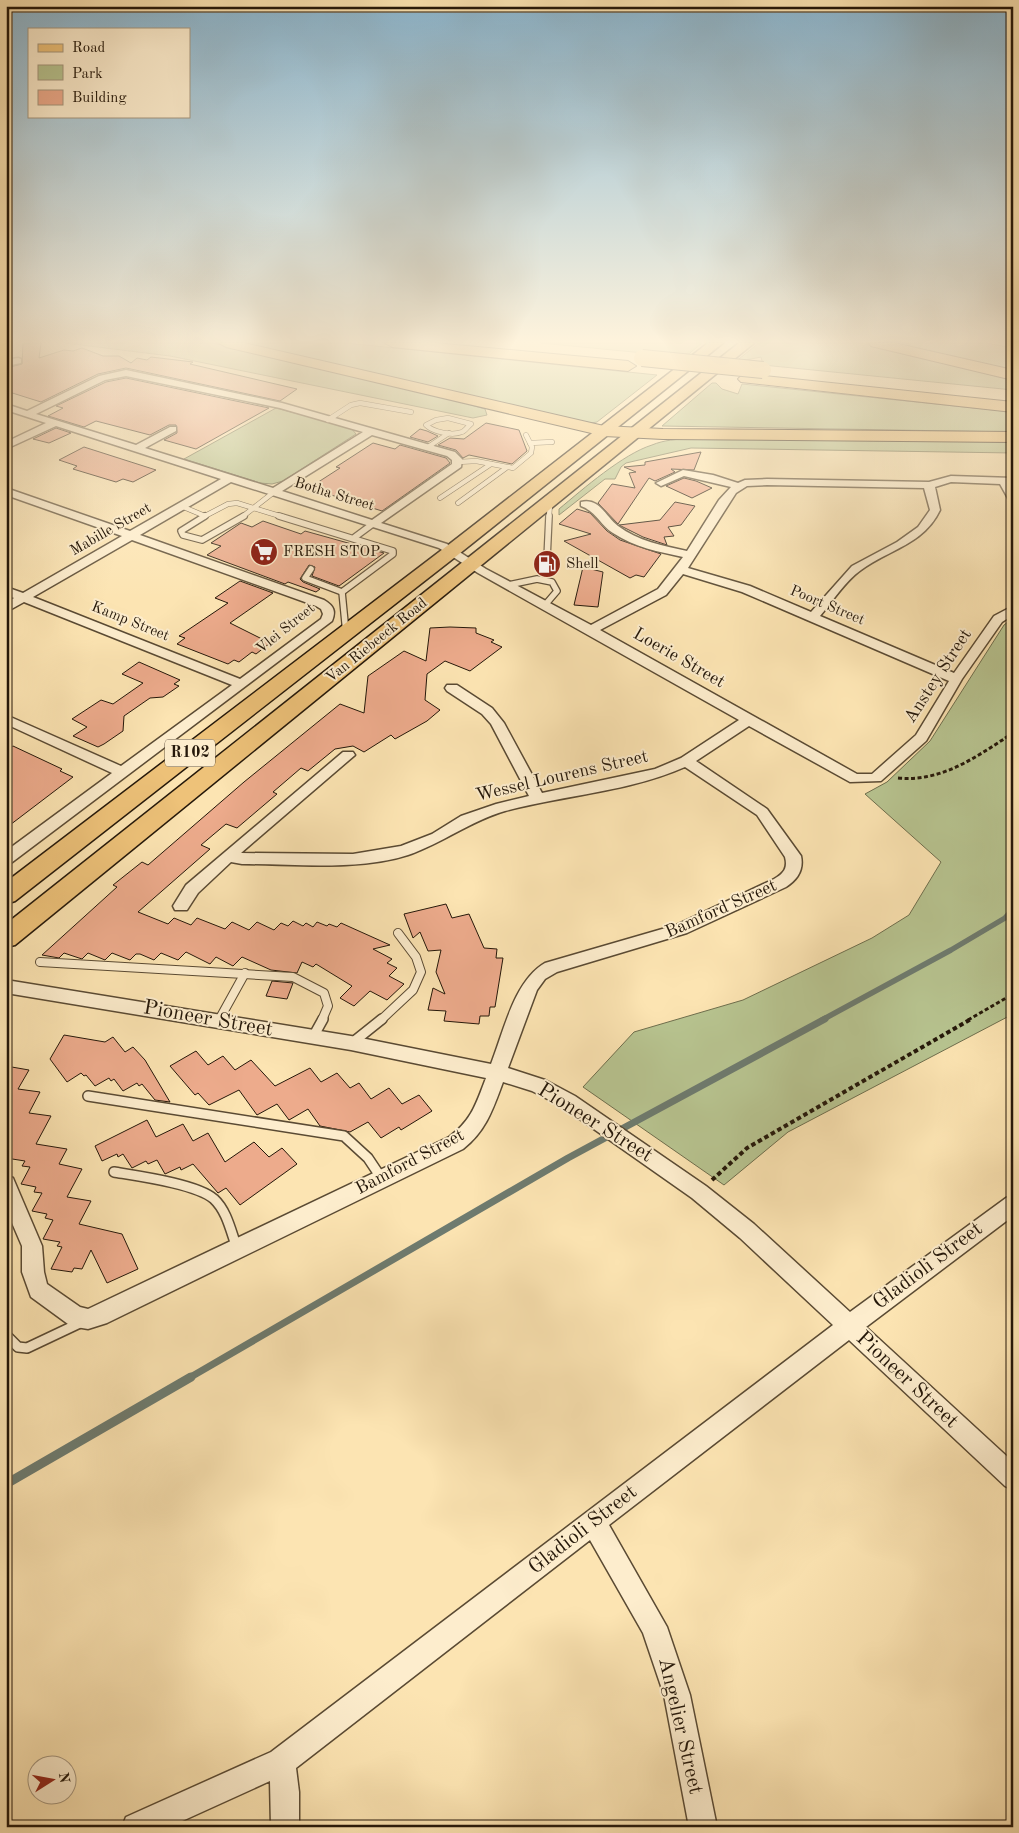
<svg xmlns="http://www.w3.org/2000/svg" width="1019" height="1833" font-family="'Old Standard TT',serif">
<rect width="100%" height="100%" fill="#fce4b2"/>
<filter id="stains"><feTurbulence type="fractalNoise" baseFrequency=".004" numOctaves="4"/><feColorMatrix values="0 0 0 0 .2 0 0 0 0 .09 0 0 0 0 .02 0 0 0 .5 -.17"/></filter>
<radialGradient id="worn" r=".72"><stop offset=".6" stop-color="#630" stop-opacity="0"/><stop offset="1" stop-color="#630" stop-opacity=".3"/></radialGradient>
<!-- green -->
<g fill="#b8c591" stroke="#6e6e4d">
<polygon points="65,343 213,343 468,404 485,409 487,415 473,418 170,356"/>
<polygon points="241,343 346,343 657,375 597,422 591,423"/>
<polygon points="541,343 702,343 685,357"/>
<polygon points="759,343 863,343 1013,378 1013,390 763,365 761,357 735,362"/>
<polygon points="892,343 986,343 1013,348 1013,372"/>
<polygon points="712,383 716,383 722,389 738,394 742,384 1013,412 1013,432 662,426"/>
<polygon points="276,408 351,428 356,434 283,481 272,484 260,483 184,459"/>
<path d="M690,439l323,3v11l-322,-5 -65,15 -5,4 -6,12h-10l-46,36v-6c24,-20 64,-55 93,-64 12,-5 25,-6 38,-6z"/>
<polygon points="1013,618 1013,1014 788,1132 724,1185 583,1087 634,1032 743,1000 872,938 909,915 941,862 865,794 887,782 930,741 1004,625"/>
</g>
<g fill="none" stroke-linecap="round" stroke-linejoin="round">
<!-- stream-far2 -->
<polyline stroke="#6e7b6f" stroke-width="5.5" points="822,1020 951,950 1005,918 1013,909"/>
<!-- stream-far1 -->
<polyline stroke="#6e7b6f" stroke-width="7" points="189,1378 568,1158 825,1019"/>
<!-- stream -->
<polyline stroke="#6e7b6f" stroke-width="9" points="6,1484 191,1377"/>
</g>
<!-- building -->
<g fill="#edab8c" stroke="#241709">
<polygon points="23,343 41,343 39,358 64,350 73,351 82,348 103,356 119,356 131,363 137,358 147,360 151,357 193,362 190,364 297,389 280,401 126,368 98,374 41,402 6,391 6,368 22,364"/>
<polygon points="126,378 269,408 196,449 164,440 177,433 176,425 169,425 150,435 96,421 84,427 48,416 63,408 56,406 106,382"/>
<polygon points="486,423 519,430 527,451 512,464 469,455 463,458 456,450 438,445 450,438 464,439"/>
<polygon points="56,428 71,433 49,443 33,439"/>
<polygon points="420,429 427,431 438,436 428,442 410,437"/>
<polygon points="373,443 395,449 400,445 446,458 450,463 382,511 309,488 340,468 336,467"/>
<polygon points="84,447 156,470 133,482 123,479 116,482 73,469 77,466 59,460"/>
<polygon points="701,452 694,470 671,469 675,472 655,481 649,478 618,524 598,503 612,484 635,488 629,473 636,472 624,467 645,465 645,462"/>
<polygon points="684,478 696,481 712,488 692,498 666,486"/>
<polygon points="675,502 695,506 681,525 668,527 674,536 664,537 667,545 643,537 619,525 660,520"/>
<polygon points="577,509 590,513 607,531 620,540 661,554 644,577 636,575 630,578 564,541 591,534 559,524"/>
<polygon points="263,521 301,534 305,531 384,553 339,586 312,576 315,567 309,565 300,579 303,582 320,589 316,592 288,582 285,584 207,555 221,546 211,543 241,523 252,527"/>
<polygon points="583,567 603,572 598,607 574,605"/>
<polygon points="240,581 273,593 230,623 270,643 256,654 252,652 239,662 234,660 228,664 177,644 185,638 179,636 228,603 215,598"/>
<polygon points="450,627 476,628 476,633 494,640 491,642 502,647 470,671 445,661 427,674 425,700 440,710 427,721 395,739 391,735 364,752 353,746 335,749 308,771 301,768 273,792 277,794 237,828 226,824 201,845 210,849 138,912 168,924 174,918 191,925 197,918 225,929 232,922 249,930 257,922 274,930 281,923 288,926 293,921 303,926 306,923 313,927 317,922 327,926 329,924 337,927 341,923 390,945 373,949 392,959 387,963 397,968 389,976 404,984 387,1000 370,991 354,1006 340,998 352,986 316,964 313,967 302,962 297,973 271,970 242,957 233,966 216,957 210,964 186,952 178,960 161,953 154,960 140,954 136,954 130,960 112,953 105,960 88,953 82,959 64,953 59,958 42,955 117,887 113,885 142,862 148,865 244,782 340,704 364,713 368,676 404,651 426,661 430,628"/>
<polygon points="139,662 180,680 174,684 179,686 163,697 150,698 124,716 123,731 104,744 98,747 73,736 87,727 72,719 101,700 113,704 143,683 122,674"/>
<polygon points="13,746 62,769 60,771 73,777 6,828 6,750"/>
<polygon points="446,904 452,918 469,914 484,948 497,949 496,958 503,958 495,1007 490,1007 489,1016 480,1016 479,1024 444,1021 446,1011 428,1010 433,988 445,994 436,972 441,950 428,951 420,932 413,938 404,914"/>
<polygon points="272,981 293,983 287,999 266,996"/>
<polygon points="64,1035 105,1042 113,1037 125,1052 133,1047 145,1060 170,1102 155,1100 142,1084 139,1086 137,1083 123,1091 114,1079 111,1081 109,1078 95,1086 86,1075 84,1076 81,1073 67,1082 50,1059"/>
<polygon points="196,1051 208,1065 223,1056 235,1070 251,1060 275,1086 310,1068 321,1082 337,1073 350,1088 359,1083 371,1099 389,1088 402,1104 419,1095 432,1111 401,1130 399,1127 381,1138 368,1122 350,1132 320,1126 308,1109 289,1120 277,1104 257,1115 239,1090 209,1105 198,1093 195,1095 170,1066"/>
<polygon points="6,1066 29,1070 18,1089 40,1092 29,1113 51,1116 36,1144 67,1149 59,1164 82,1169 67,1197 91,1201 79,1224 122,1234 138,1269 107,1283 91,1250 82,1269 74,1268 72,1272 51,1269 62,1247 57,1246 60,1242 43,1239 53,1220 45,1218 47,1214 32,1211 42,1193 34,1192 36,1187 21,1184 30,1167 22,1166 25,1161 6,1158"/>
<polygon points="147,1120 156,1137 183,1124 193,1141 208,1133 225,1162 254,1142 269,1157 282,1148 297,1164 240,1205 226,1188 218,1193 193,1164 181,1170 180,1167 165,1174 157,1160 148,1164 146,1161 132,1168 123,1154 118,1157 117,1154 102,1161 95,1146"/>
</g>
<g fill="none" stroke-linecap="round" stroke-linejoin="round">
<!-- service-far3 casing -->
<g stroke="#5a4a33" stroke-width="5.5">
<g id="service-far3">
<path d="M448,418l23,6c-3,2 -6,7 -9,8 -10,4 -29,0 -36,-7l10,-5z"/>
<polyline points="328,420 351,405 360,403 411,412"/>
<polyline points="530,443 552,442"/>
<polyline points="428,447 449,433"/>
<polyline points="458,462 476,461 513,468 531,453 532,447 526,435"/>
<polyline points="440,498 491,464"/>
<polyline points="458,503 506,468"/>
<polyline points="181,506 205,516 228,504 237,503 283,517"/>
<polyline points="203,517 205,516"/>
<polyline points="242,517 274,492"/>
<polyline points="549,517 550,504"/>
</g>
</g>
<!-- service-far2 casing -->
<g stroke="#5a4a33" stroke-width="8">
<g id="service-far2">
<polyline points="205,516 181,531 183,535 202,540 244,516"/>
<polyline points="279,516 393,551 393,554 342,592"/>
<polyline points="355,537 374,523"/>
<polyline points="547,559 549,516"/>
<polyline points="311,569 305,578 342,592"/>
<polyline points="508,585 537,579 552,582 557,591 545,605"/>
<polyline points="342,592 346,633"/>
</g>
</g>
<!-- service-far1 casing -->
<g stroke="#5a4a33" stroke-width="10">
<g id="service-far1">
<polyline points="40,962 293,977 324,993 328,1006 322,1020"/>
<polyline points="219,1020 245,973"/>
<polyline points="381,1020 413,990 421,972 416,957 398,933"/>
</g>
</g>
<!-- service casing -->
<g stroke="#5a4a33" stroke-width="12">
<g id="service">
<polyline points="218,1021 219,1019"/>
<polyline points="313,1037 323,1019"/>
<polyline points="352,1043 382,1019"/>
<polyline points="88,1096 344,1136 368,1158 382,1179"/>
<path d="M114,1172c24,4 83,12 100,27 13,12 17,33 23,49"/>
<polyline points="6,1335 18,1347 27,1348 82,1322"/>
</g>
</g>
<!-- minor casing -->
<g stroke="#5a4a33" stroke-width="3">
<g id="minor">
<polygon points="18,358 21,359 21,363 6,366 6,360"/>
<path d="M126,370l156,33 173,49 7,7 -1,8 -80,56 66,21 39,25 105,56 67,-36 25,-32c-24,-5 -49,-10 -70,-24 -13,-8 -16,-21 -32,-27v-4c18,-5 25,15 37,24 20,15 45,20 69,25l32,-51 12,-13 -47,-11 -23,10 -5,-3 27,-13 30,5 25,8 7,-3 22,-1 162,3 22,-6 62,2v6h-2l2,17 -4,-1 -9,-16 -49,-2 -16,5 5,23c-16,34 -50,39 -79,60 -16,11 -28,31 -41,46l134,57 40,-57 19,-10v9l-11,7 -40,57 -36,62 -45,40 -31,1 -101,-56 -53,35 71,48 34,47c3,14 -4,24 -15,31l-99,46 -130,39 -12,7 -8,11 -29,78 37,12 30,16 131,90 48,38 96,88 156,-114 7,-3v21l-147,111 147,135v28l-8,-4 -156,-146 -240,185 58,102 23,68 27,132h-28l-25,-132 -21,-62 -53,-93 -294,228 3,24v35h-28l-1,-46 -101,46h-47l4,-10 145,-65 562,-427 -93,-87 -48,-40 -131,-92 -29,-15 -29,-9c-10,27 -17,49 -40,67l-356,174 -19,6 -12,-2 -8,-3 -37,-27 -9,-25v-26l-16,-37v-34l7,3 29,68 2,26 3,12 33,23 8,2 361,-172c23,-17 27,-33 37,-59l-135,-28 -345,-57v-13l345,56 140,28c13,-33 23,-83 54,-101l131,-38 98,-46c10,-6 14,-11 11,-22l-28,-42 -72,-48c-56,25 -121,28 -180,44 -35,10 -62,32 -97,44 -49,16 -114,9 -166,9l-11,-2 -33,31 -11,17h-12l-2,-4 13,-21 157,-133h10l2,3 -114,98 112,1 48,-8 31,-12 29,-18 35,-12 33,-8 -38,-72 -9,-10 -35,-23 -2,-3 2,-3h10l35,23 12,15 38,70 113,-24 26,-11 58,-38 -261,-147 -39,-25 -208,-66 -91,53 184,65c10,6 12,11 8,21l-321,242 -5,1v-13l106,-78 -106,-49v-9l115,51 111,-81 -208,-83 -18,10v-9l8,-5 -8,-3v-8l17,6 99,-57 -116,-41v-7l124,43 91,-52 -165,-53 -50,23v-7l40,-19 -40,-13v-6l21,7 72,-35zM126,376l154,32 83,24 -90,56 -128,-40 31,-17v-4h-6l-34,18 -100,-31 69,-34zM372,435l75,21 5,4v4l-80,56 -90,-29zM767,485l157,3 6,22 -12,17 -21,15 -45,24 -41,46 -61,-26 -62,-18 48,-75 11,-7zM132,540l184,66 5,3 2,5 -2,5 -81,60 -207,-82zM683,574l59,18 207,89 -33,54 -44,39h-15l-257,-144 66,-35z"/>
</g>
</g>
<!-- primary casing -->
<g stroke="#241709" stroke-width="3">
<g id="primary">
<polygon points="708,343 723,343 459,554 15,901 6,904 6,882 447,546"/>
<polygon points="739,343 754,343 15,945 6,947 6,924"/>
</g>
</g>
<!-- motorway casing -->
<g stroke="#241709" stroke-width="2">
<g id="motorway">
<polygon points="219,343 244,343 604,426 663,429 1013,432 1013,442 663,439 604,436 226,347"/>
<polygon points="385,343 435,343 628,361 636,366 628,371 392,347"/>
<polygon points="869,343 894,343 1013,370 1013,380 871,346"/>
<polygon points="746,374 1013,402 1013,412 741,382 738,379 741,376"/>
</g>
</g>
<!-- path-far2 -->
<polyline stroke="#241709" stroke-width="2.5" stroke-dasharray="3 2" stroke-linecap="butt" points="1005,738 1013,733"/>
<!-- path-far1 -->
<g stroke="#241709" stroke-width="3" stroke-dasharray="4 2.5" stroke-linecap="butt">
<path d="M898,778c42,4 75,-19 109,-41"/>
<polyline points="968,1020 1013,994"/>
</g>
<!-- path -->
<polyline stroke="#241709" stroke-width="4" stroke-dasharray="4.5 3" stroke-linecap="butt" points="712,1180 747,1148 971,1019"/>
<!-- service-far3 -->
<use href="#service-far3" stroke="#fdedcd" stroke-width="4.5"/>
<!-- service-far2 -->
<use href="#service-far2" stroke="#fdedcd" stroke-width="5.5"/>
<!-- service-far1 -->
<use href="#service-far1" stroke="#fdedcd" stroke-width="8"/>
<!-- service -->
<use href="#service" stroke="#fdedcd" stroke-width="9"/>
<!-- minor -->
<use href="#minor" fill="#fdedcd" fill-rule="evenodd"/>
<!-- primary -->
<use href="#primary" fill="#eec279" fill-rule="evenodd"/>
<!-- motorway -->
<use href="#motorway" fill="#eec279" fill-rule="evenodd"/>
<!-- motorway-bridge casing -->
<g stroke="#241709" stroke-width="18" stroke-linecap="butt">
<polyline id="motorway-bridge" points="642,358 763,370"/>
</g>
<!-- motorway-bridge -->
<use href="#motorway-bridge" stroke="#eec279" stroke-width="16"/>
</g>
<!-- sky -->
<linearGradient id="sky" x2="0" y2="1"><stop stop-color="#8bb8d3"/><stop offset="0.57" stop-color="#fef3dc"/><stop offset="1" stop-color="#fef3dc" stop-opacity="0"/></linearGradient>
<rect width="1019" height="599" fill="url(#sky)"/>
<!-- icons -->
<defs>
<g id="supermarket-disc" transform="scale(1.4375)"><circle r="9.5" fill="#8f2418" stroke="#fdedcd"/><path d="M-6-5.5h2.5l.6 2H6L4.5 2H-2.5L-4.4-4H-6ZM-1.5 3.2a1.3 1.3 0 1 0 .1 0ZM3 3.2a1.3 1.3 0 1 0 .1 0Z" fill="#fff"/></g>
<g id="fuel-disc" transform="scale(1.4375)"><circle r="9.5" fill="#8f2418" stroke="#fdedcd"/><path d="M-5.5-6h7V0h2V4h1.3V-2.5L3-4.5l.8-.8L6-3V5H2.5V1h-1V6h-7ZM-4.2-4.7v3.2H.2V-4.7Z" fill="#fff"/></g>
</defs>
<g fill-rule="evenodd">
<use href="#supermarket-disc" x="264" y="552"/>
<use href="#fuel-disc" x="547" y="564"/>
</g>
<g text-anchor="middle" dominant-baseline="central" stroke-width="4" stroke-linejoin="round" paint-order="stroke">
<!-- far-street labels -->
<g font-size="15" fill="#241709" stroke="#fdedcd">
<text transform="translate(334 495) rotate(17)">Botha Street</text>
<text transform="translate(111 530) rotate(-30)">Mabille Street</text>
<text transform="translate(827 606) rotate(23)">Poort Street</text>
<text transform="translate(130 622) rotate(22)">Kamp Street</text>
<text transform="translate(286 629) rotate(-39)">Vlei Street</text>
<text transform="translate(377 641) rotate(-39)">Van Riebeeck Road</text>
</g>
<!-- far-poi labels -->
<g font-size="15" fill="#241709" stroke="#fdedcd" text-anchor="start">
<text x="283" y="552">FRESH STOP</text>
<text x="566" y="564">Shell</text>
</g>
<!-- shield labels -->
<rect fill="#fdedcd" stroke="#655744" stroke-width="1" x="165" y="739.5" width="50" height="27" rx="4"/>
<g font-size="16" font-weight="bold" fill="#241709">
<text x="190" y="753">R102</text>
</g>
<!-- street labels -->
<g font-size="18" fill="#241709" stroke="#fdedcd">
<text transform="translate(679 658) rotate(30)">Loerie Street</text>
<text transform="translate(938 676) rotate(-57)">Anstey Street</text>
<text transform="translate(562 776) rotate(-13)">Wessel Lourens Street</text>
<text transform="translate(721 909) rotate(-24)">Bamford Street</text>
<text transform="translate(410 1162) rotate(-28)">Bamford Street</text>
</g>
<!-- near-street labels -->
<g font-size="21" fill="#241709" stroke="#fdedcd">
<text transform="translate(208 1019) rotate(10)">Pioneer Street</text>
<text transform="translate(595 1123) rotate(32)">Pioneer Street</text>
<text transform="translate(928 1266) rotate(-37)">Gladioli Street</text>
<text transform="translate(907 1380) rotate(43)">Pioneer Street</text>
<text transform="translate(583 1530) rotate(-38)">Gladioli Street</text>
<text transform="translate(680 1726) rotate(77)">Angelier Street</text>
</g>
</g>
<!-- margin -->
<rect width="1019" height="1833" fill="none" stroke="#fce4b2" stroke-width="25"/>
<rect x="8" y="8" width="1004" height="1818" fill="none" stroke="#241709" stroke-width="2.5"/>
<rect x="12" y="12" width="994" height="1808" fill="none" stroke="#241709"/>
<!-- legend -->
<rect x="28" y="28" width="162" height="90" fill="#fdedcd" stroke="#a6977f"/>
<rect x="38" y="44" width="25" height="8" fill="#eec279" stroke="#a6977f"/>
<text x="72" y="52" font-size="15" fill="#241709">Road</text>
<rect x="38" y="65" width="25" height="15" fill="#b8c591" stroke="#a6977f"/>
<text x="72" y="78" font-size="15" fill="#241709">Park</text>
<rect x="38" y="90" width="25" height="15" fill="#edab8c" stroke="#a6977f"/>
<text x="72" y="102" font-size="15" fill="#241709">Building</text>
<!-- north arrow -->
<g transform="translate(52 1780) rotate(79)"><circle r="24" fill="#fdedcd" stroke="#a6977f"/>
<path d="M0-4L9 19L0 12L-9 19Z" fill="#8f2418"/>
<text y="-8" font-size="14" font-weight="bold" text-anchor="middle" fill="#241709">N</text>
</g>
<rect width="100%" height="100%" filter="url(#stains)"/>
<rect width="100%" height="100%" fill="url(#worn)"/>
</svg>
